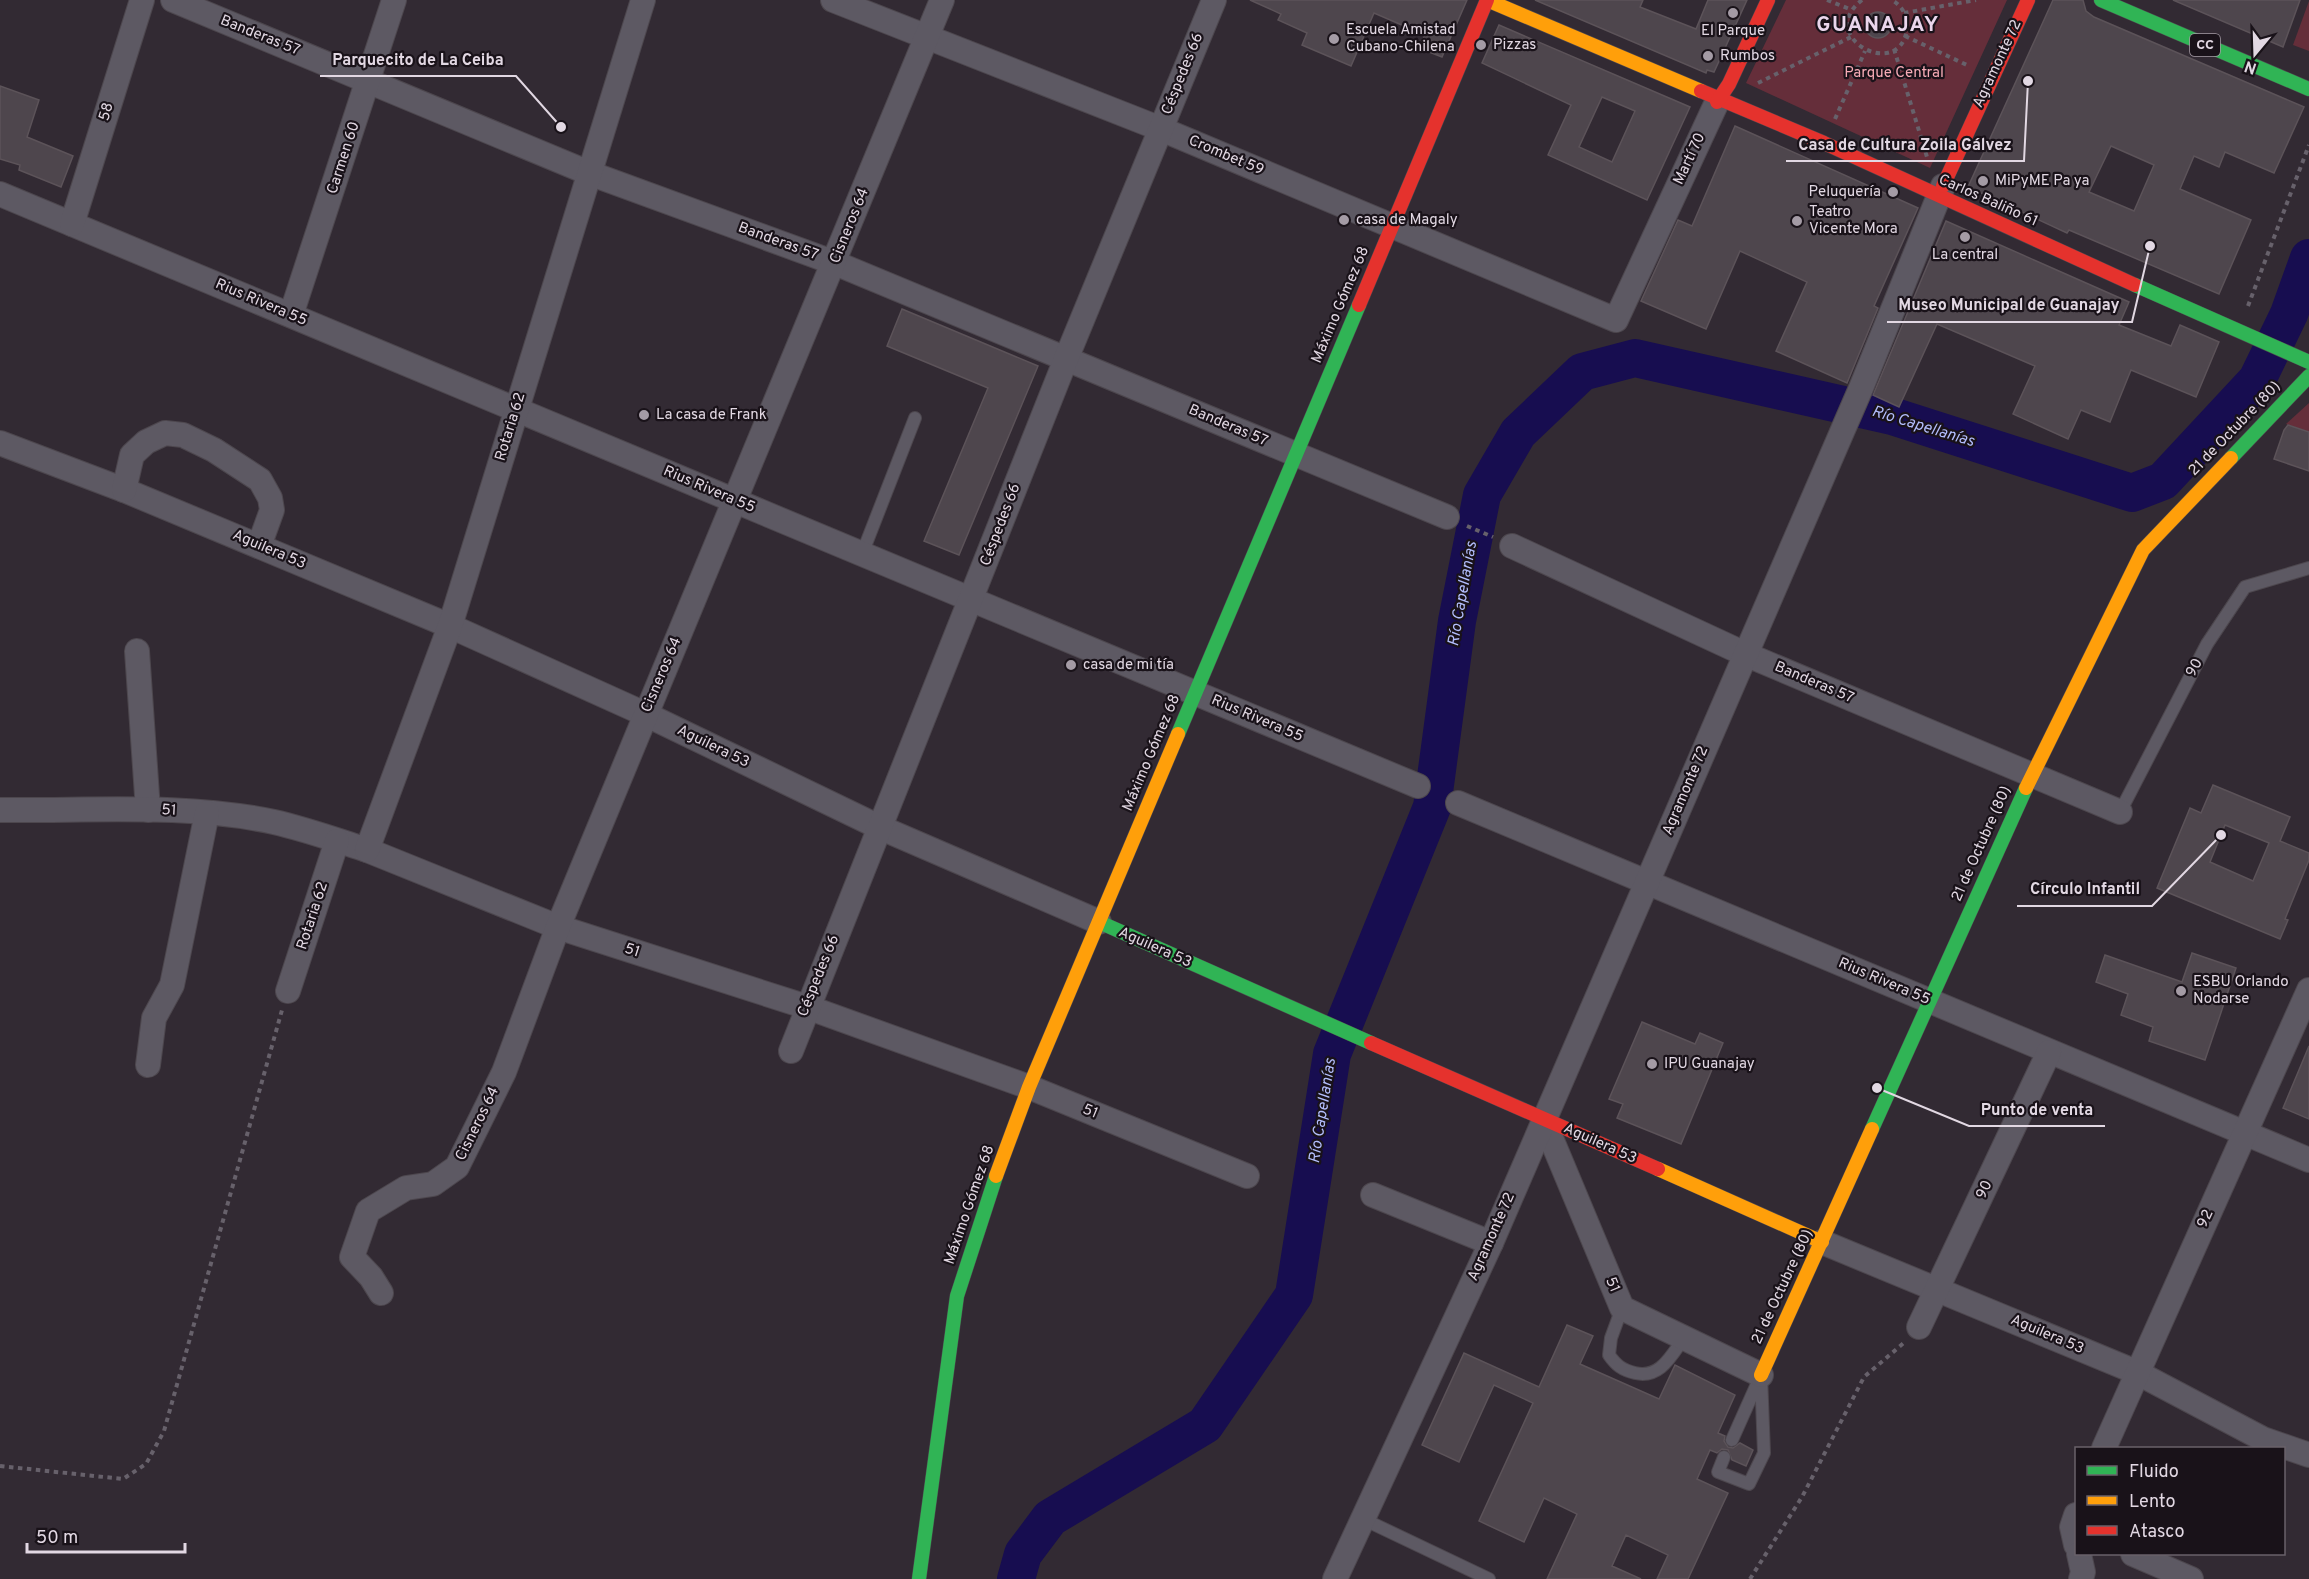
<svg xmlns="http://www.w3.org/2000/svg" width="2309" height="1579" font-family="Overpass,sans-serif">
<rect width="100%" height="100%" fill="#322a33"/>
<!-- green -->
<g fill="#652e3a">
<polygon points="1786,0 2007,0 1930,168 1746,83"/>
<polygon points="2309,1 2309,51 2293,45"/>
<polygon points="2309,403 2309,432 2286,424"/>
</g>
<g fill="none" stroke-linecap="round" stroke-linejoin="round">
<!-- river -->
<polyline stroke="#170d50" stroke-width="38" points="1016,1579 1023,1554 1050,1518 1205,1425 1294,1295 1332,1054 1432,807 1457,621 1482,495 1518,433 1582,372 1635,358 1892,416 2132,493 2163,481 2257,380 2289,314 2309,258"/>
</g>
<!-- building -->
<g fill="#4e464d" stroke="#5c5359" stroke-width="1.5" fill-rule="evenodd">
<polygon points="1250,0 1467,0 1442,57 1419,48 1425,35 1374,13 1351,66 1302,45 1307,33 1278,20 1281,14"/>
<polygon points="1535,0 1643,0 1640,7 1696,29 1708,0 1747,0 1714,72 1707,70 1706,73"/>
<path d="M2053,0h30l3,11 8,6 210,90 -30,66 -49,-21 -6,15 -25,-11 -14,33 71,31 -32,74 -150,-64 -2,3 -99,-46zM2111,146l43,19 -20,46 -45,-19z"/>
<polygon points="2173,0 2300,0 2283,47"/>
<circle cx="1878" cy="25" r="13"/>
<path d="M1499,25l191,82 -43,93 -99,-45 23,-50 -89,-42zM1602,97l33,14 -23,51 -33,-15z"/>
<polygon points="0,86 39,100 27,137 73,156 61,187 19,170 20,165 0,159"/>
<polygon points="1735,126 1918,208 1874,306 1878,308 1847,383 1776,351 1807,282 1740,251 1706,329 1641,301 1678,220 1692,226"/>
<polygon points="1946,221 2129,302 2119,325 2171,346 2180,325 2219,342 2196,397 2131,370 2110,422 2081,410 2068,439 2013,414 2035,366 1937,324 1899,407 1873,395"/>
<polygon points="902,309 1038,366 959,555 924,541 988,388 887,346"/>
<polygon points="2288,425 2309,432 2309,471 2274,459 2284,430"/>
<path d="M2213,785l77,32 -10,24 29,12v7l-24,59 3,1 -8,19 -123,-51 33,-80 11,5zM2225,825l44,18 -16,38 -43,-19z"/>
<polygon points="2192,953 2236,968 2205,1060 2149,1041 2153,1027 2121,1015 2128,994 2096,982 2105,955 2182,982"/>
<polygon points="1642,1022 1695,1044 1700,1033 1723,1043 1681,1144 1617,1118 1623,1104 1609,1099"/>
<polygon points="2309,1046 2309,1119 2283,1108"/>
<polygon points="1567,1325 1593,1336 1580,1364 1659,1399 1675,1365 1735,1395 1718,1433 1725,1436 1724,1441 1728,1447 1733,1448 1740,1443 1753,1450 1746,1466 1732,1460 1728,1450 1722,1449 1717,1453 1710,1450 1697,1479 1728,1493 1688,1579 1657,1579 1668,1555 1626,1535 1612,1566 1641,1579 1547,1579 1577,1514 1544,1498 1524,1542 1479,1521 1533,1403 1494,1385 1459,1462 1422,1445 1464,1353 1539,1387"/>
</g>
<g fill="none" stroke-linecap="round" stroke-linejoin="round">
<!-- lane casing -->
<g stroke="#4d474e" stroke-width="14">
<g id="lane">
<polyline points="862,554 915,418"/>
<polyline points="2120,812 2207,644 2245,587 2309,568"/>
<path d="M1622,1308l-11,30 -2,17c7,10 13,15 26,18 25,6 36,-17 49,-35"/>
<polyline points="1724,1457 1718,1472 1749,1484 1764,1453 1761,1375 1732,1440"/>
<polyline points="1363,1519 1489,1579"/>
</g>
</g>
<!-- street casing -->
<g stroke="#4d474e" stroke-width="26">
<g id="street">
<polyline points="173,0 589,173 835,263 1447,517"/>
<polyline points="833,0 1161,129 1616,320 1717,102"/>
<polyline points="0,194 1418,786"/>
<polyline points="72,224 142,0"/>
<polyline points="291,315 394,0"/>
<polyline points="0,443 124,490 450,626 645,714 879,827 1099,922"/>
<polyline points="124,490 132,455 146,442 165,433 183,435 214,450 260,480 270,498 272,510 259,546"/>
<polyline points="1512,546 1745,654 2120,812"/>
<polyline points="137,651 148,810"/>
<polyline points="1458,803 2309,1160"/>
<path d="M0,810c91,1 185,-7 274,12 31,7 62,18 93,28l191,77 249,80 222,80 218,89"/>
<polyline points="367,850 450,626 643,0"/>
<polyline points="288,991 337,841"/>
<polyline points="791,1051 1066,359 1214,0"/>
<polyline points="148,1065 154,1018 172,985 207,813"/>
<polyline points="1543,1119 1622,1308 1761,1375"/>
<polyline points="1373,1195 1491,1243"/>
<polyline points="1822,1242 2136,1372 2263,1439 2309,1455"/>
<polyline points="381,1293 371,1277 352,1257 368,1211 406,1188 433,1184 457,1167 504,1072 558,927 942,0"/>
<polyline points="1919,1327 2049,1052"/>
<polyline points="2104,1448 2309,990"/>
<polyline points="2076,1515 2072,1527 2076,1545"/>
<polyline points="2079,1554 2083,1572 2081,1579"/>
<polyline points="2133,1554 2191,1579"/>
<polyline points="1335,1579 1491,1243 1861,388 1943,186"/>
</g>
</g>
<!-- fast casing -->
<g stroke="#4d474e" stroke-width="15">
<g id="fast">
<polyline points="2101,0 2309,89"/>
<polyline points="2135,285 2309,362"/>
<polyline points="2231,458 2309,376"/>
<polyline points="1178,734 1359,305"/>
<polyline points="1099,922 1371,1043"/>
<polyline points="1872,1129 2026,788"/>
<polyline points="919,1579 957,1296 996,1176"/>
</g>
</g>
<!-- slow casing -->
<g stroke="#4d474e" stroke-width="15">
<g id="slow">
<polyline points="1487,0 1701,91"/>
<polyline points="2026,788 2143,550 2231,458"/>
<polyline points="1658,1169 1822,1242"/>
<polyline points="996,1176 1029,1087 1178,734"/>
<polyline points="1761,1375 1872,1129"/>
</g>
</g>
<!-- jam casing -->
<g stroke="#4d474e" stroke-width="15">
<g id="jam">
<polyline points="1701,91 1824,143 2135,285"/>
<polyline points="1717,102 1729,84 1768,0"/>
<polyline points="1943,186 2028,0"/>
<polyline points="1359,305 1487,0"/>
<polyline points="1371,1043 1658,1169"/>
</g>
</g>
<!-- path -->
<g stroke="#67616b" stroke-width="4" stroke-dasharray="4.5 4.5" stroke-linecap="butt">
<polyline points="1827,0 1852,10"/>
<path d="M1862,0c-48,37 39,83 45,28 1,-12 -5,-22 -15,-28"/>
<polyline points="1904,13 1976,0"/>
<polyline points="1905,36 1969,66"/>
<polyline points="1894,49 1927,157"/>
<polyline points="1758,83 1851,37"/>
<polyline points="1835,119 1865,51"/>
<polyline points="2248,306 2309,145"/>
<polyline points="1467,526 1493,537"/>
<polyline points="0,1466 123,1479 146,1464 164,1431 282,1010"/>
<polyline points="1750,1579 1802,1497 1864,1377 1906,1341"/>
</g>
<!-- lane -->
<use href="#lane" stroke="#5d5963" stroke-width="12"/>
<!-- street -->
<use href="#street" stroke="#5d5963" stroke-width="24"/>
<!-- fast -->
<use href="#fast" stroke="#30b455" stroke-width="14"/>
<!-- slow -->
<use href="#slow" stroke="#ff9f0a" stroke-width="14"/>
<!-- jam -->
<use href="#jam" stroke="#e5322d" stroke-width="14"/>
</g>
<!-- markers -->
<g fill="#a49ba5" stroke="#191219" stroke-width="2">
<circle cx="1733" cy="13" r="6"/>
<circle cx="1334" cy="39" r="6"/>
<circle cx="1481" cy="45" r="6"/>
<circle cx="1708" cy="56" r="6"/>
<circle cx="1983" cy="181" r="6"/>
<circle cx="1893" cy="192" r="6"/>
<circle cx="1344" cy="220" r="6"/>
<circle cx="1797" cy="221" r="6"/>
<circle cx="1965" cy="237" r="6"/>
<circle cx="644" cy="415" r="6"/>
<circle cx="1071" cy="665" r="6"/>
<circle cx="2181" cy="991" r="6"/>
<circle cx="1652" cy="1064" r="6"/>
</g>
<g text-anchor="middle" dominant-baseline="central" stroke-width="4.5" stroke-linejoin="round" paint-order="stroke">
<!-- shield labels -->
<rect fill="#191219" stroke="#a69da6" stroke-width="1.5" x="2190" y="34" width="30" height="22" rx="4.5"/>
<g font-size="14" font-weight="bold" fill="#e2d8e3">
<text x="2205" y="45">CC</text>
</g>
<!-- poi labels -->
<g font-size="15" fill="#e2d8e3" stroke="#191219" text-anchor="start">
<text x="1346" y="30">Escuela Amistad<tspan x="1346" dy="17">Cubano-Chilena</tspan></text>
<text x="1733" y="31" text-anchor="middle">El Parque</text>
<text x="1493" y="45">Pizzas</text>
<text x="1720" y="56">Rumbos</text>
<text x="1995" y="181">MiPyME Pa ya</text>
<text x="1881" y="192" text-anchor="end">Peluquería</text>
<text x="1809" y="212">Teatro<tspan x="1809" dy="17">Vicente Mora</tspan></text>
<text x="1356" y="220">casa de Magaly</text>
<text x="1965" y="255" text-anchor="middle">La central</text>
<text x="656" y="415">La casa de Frank</text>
<text x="1083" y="665">casa de mi tía</text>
<text x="2193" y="982">ESBU Orlando<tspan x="2193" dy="17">Nodarse</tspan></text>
<text x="1664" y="1064">IPU Guanajay</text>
</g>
<!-- street labels -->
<g font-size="15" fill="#e2d8e3" stroke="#191219">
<text transform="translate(260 36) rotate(22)">Banderas 57</text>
<text transform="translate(1998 64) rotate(-65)">Agramonte 72</text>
<text transform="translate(1183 74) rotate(-68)">Céspedes 66</text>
<text transform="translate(107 112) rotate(-73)">58</text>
<text transform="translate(1226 156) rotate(23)">Crombet 59</text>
<text transform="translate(344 158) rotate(-72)">Carmen 60</text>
<text transform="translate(1690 159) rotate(-65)">Martí 70</text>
<text transform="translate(1988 201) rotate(24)">Carlos Baliño 61</text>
<text transform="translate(850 226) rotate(-68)">Cisneros 64</text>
<text transform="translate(778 242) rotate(20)">Banderas 57</text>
<text transform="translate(261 303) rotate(23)">Rius Rivera 55</text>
<text transform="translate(1341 305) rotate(-67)">Máximo Gómez 68</text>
<text transform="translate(1228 426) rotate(23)">Banderas 57</text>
<text transform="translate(511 427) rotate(-73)">Rotaria 62</text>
<text transform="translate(2235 429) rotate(-46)">21 de Octubre (80)</text>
<text transform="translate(709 490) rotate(23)">Rius Rivera 55</text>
<text transform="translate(1001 525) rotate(-69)">Céspedes 66</text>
<text transform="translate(269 550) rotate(23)">Aguilera 53</text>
<text transform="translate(2195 668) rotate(-62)">90</text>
<text transform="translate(662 675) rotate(-67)">Cisneros 64</text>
<text transform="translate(1814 683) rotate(23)">Banderas 57</text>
<text transform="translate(1257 719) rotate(23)">Rius Rivera 55</text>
<text transform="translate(713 747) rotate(26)">Aguilera 53</text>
<text transform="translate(1152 753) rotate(-67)">Máximo Gómez 68</text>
<text transform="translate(1686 791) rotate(-67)">Agramonte 72</text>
<text transform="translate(169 811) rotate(3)">51</text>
<text transform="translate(1982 844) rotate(-66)">21 de Octubre (80)</text>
<text transform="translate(313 916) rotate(-72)">Rotaria 62</text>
<text transform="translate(1155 948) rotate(24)">Aguilera 53</text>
<text transform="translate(632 951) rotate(18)">51</text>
<text transform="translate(819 976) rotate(-68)">Céspedes 66</text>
<text transform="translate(1884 982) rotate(23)">Rius Rivera 55</text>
<text transform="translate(1090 1112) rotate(22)">51</text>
<text transform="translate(478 1124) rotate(-64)">Cisneros 64</text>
<text transform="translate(1600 1144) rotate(24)">Aguilera 53</text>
<text transform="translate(1985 1190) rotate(-65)">90</text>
<text transform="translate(970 1205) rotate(-71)">Máximo Gómez 68</text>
<text transform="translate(2206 1219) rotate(-65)">92</text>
<text transform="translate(1492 1237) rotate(-66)">Agramonte 72</text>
<text transform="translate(1612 1285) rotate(67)">51</text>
<text transform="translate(1783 1287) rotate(-65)">21 de Octubre (80)</text>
<text transform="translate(2047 1335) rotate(23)">Aguilera 53</text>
</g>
<!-- park labels -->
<g font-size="15" fill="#f7abb6" stroke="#191219">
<text x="1894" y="73">Parque Central</text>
</g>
<!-- water labels -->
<g font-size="16" font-style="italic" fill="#b3befd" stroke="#191219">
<text transform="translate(1923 427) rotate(17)">Río Capellanías</text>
<text transform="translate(1463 594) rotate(-80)">Río Capellanías</text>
<text transform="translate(1323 1111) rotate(-81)">Río Capellanías</text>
</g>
<!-- district labels -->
<g font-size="21" font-weight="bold" letter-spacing="1.5" fill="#ead6ec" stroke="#191219">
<text x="1878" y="25">GUANAJAY</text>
</g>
</g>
<!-- callouts -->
<path fill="none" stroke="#e2d8e3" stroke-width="2" d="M561 127L516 76H320M2028 81L2024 161H1786M2150 246L2132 322H1887M2221 835L2152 906H2017M1877 1088L1969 1126H2105"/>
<g fill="#e2d8e3" stroke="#191219" stroke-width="2">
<circle cx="561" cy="127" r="6"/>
<circle cx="2028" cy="81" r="6"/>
<circle cx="2150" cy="246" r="6"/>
<circle cx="2221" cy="835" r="6"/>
<circle cx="1877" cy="1088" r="6"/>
</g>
<g font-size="16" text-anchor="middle" font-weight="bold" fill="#e2d8e3" stroke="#191219" stroke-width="4.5" stroke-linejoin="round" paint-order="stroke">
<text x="418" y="65">Parquecito de La Ceiba</text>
<text x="1905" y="150">Casa de Cultura Zoila Gálvez</text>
<text x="2009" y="310">Museo Municipal de Guanajay</text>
<text x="2085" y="894">Círculo Infantil</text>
<text x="2037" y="1115">Punto de venta</text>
</g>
<!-- legend -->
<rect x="2075" y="1447" width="210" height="108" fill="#191219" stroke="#69616a" stroke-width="1.5"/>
<rect x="2087" y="1466" width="30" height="9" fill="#30b455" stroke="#69616a" stroke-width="1.5"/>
<text x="2129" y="1477" font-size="18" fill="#e2d8e3">Fluido</text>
<rect x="2087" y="1496" width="30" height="9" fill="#ff9f0a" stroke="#69616a" stroke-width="1.5"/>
<text x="2129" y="1507" font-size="18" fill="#e2d8e3">Lento</text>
<rect x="2087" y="1526" width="30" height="9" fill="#e5322d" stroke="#69616a" stroke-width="1.5"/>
<text x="2129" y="1537" font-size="18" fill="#e2d8e3">Atasco</text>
<!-- north arrow -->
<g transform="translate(2255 54) rotate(199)" stroke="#191219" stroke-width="4.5" paint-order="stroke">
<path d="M0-4.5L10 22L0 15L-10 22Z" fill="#e2d8e3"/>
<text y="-9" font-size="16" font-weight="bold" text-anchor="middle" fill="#e2d8e3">N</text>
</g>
<!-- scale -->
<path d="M27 1543v9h158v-9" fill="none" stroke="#e2d8e3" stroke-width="3"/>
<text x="36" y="1543" font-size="18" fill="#e2d8e3" stroke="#191219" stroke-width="4.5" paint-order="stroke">50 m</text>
</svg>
